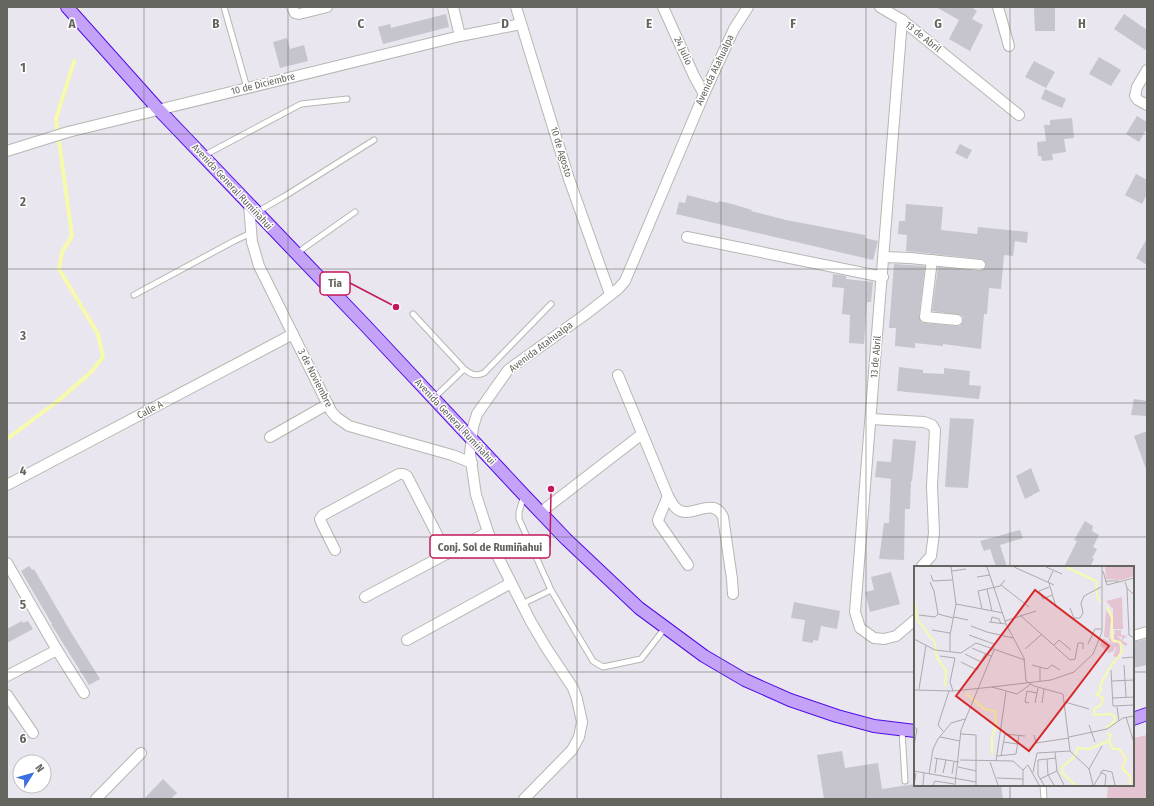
<svg xmlns="http://www.w3.org/2000/svg" width="1154" height="806" font-family="'Fira Sans Condensed',sans-serif">
<rect width="100%" height="100%" fill="#e9e6ef"/>
<!-- green -->
<polygon fill="#e5c4d1" points="1147,735 1147,799 1107,799 1108,785 1133,785 1133,738"/>
<g fill="none" stroke-linecap="round" stroke-linejoin="round">
<!-- stream -->
<g stroke="#f7faab" stroke-width="4">
<polyline points="78,15 79,7"/>
<polyline points="7,439 59,400 90,373 103,357 98,334 59,269 62,252 72,236 56,119 74,61"/>
</g>
</g>
<!-- building -->
<g fill="#c6c4cd">
<polygon points="936,7 971,7 977,11 972,19 983,25 970,51 949,39 959,20"/>
<polygon points="1034,8 1055,8 1055,31 1035,31"/>
<polygon points="446,14 449,27 383,44 378,27 390,24 391,28"/>
<polygon points="1124,14 1147,30 1147,51 1114,29"/>
<polygon points="287,38 290,49 304,45 308,61 280,68 273,42"/>
<polygon points="1099,57 1121,70 1111,86 1089,74"/>
<polygon points="1034,61 1055,72 1046,88 1025,77"/>
<polygon points="1045,89 1066,99 1062,108 1041,99"/>
<polygon points="1137,116 1147,122 1147,128 1139,142 1126,134"/>
<polygon points="1072,118 1074,138 1064,139 1066,152 1052,154 1053,160 1042,161 1041,156 1038,156 1037,142 1046,141 1044,125 1050,125 1050,120"/>
<polygon points="960,144 972,150 967,159 955,153"/>
<polygon points="1136,174 1147,180 1147,194 1142,204 1125,195"/>
<polygon points="687,195 718,203 719,201 732,204 752,210 751,211 786,220 865,235 865,238 878,241 873,260 676,214 679,202 685,203"/>
<polygon points="906,204 943,207 941,230 977,234 978,227 1028,232 1027,243 1015,241 1013,256 1004,255 1001,289 989,288 987,314 984,314 981,349 943,344 943,346 915,343 915,348 895,346 896,328 889,328 894,264 925,266 919,316 921,322 924,323 956,326 960,326 963,321 963,317 960,315 932,311 938,267 980,271 985,269 986,265 984,260 981,259 906,251 907,235 898,234 899,221 905,221"/>
<polygon points="1147,238 1147,265 1136,258"/>
<polygon points="833,274 846,276 846,279 873,282 871,302 867,302 864,344 849,343 850,315 842,314 844,288 832,287"/>
<polygon points="899,367 923,370 923,373 944,374 944,368 970,371 969,385 981,386 979,399 897,391"/>
<polygon points="1134,399 1147,401 1147,416 1131,415"/>
<polygon points="950,418 974,419 968,488 945,487"/>
<polygon points="1147,431 1147,469 1146,469 1134,436"/>
<polygon points="893,439 916,441 912,481 911,481 910,509 905,509 904,560 879,559 884,523 889,523 891,479 875,477 877,461 891,462"/>
<polygon points="1031,468 1040,491 1025,499 1016,476"/>
<polygon points="1085,521 1093,526 1092,531 1099,535 1093,547 1097,549 1092,558 1094,559 1090,567 1064,567 1077,541 1074,540"/>
<polygon points="1020,530 1023,538 1000,545 1007,567 996,567 990,549 984,551 980,541"/>
<polygon points="29,566 32,570 34,569 69,629 100,679 89,685 51,624 52,624 21,571"/>
<polygon points="891,572 900,604 870,612 865,592 874,590 871,577"/>
<polygon points="794,602 840,611 837,629 821,626 818,641 814,640 812,643 802,641 805,620 791,618"/>
<polygon points="22,621 23,623 28,621 33,629 7,643 7,629"/>
<polygon points="1147,639 1147,665 1133,668 1133,642"/>
<polygon points="842,751 845,768 878,763 882,789 915,784 1001,785 1003,799 824,799 817,755"/>
<polygon points="163,779 177,793 171,799 144,799"/>
</g>
<g fill="none" stroke-linecap="round" stroke-linejoin="round">
<!-- service casing -->
<g stroke="#b6b7b1" stroke-width="7">
<g id="service">
<polyline points="224,7 247,88"/>
<polyline points="203,156 301,104 347,99"/>
<polyline points="257,212 285,196 374,140"/>
<polyline points="297,253 355,212"/>
<polyline points="134,295 234,241 251,233"/>
<path d="M413,314l51,55c7,5 11,8 20,4l67,-69"/>
<polyline points="434,398 464,369"/>
<polyline points="524,495 519,512 519,519 551,590 593,661 603,667 641,659 665,628"/>
<polyline points="522,604 551,590"/>
<polyline points="902,730 905,781"/>
<polyline points="1043,785 1044,799"/>
</g>
</g>
<!-- minor casing -->
<g stroke="#b6b7b1" stroke-width="12">
<g id="minor">
<polyline points="292,7 295,13 299,14 327,7"/>
<polyline points="453,7 460,36"/>
<polyline points="516,7 569,179 610,294"/>
<polyline points="663,7 694,76 704,94"/>
<polyline points="880,7 902,20 1019,115"/>
<polyline points="998,7 1009,46"/>
<polyline points="902,20 855,612 860,628 874,638 884,639 896,636 915,620"/>
<polyline points="1147,70 1137,87 1135,96 1138,100 1147,105"/>
<polyline points="7,151 68,132 460,36 521,24"/>
<polyline points="249,205 252,242 259,266 331,411 336,417 349,426 452,455 472,463"/>
<polyline points="687,237 883,277"/>
<polyline points="884,257 910,258 980,265"/>
<polyline points="932,260 925,317 957,320"/>
<path d="M618,375l50,121c2,4 5,10 9,13 14,11 36,-14 46,8l9,62 1,15"/>
<polyline points="871,419 924,422 932,425 935,430 932,486 934,533 931,556 922,566"/>
<polyline points="270,437 328,404"/>
<polyline points="7,485 293,334"/>
<polyline points="668,496 658,520 659,523 688,565"/>
<polyline points="541,512 642,434"/>
<polyline points="335,550 322,524 320,519 323,515 399,474 403,474 407,476 447,554"/>
<polyline points="7,563 57,650 84,693"/>
<polyline points="365,597 488,532"/>
<polyline points="1133,636 1147,632"/>
<polyline points="407,640 511,583"/>
<polyline points="7,676 57,650"/>
<polyline points="7,695 33,733"/>
<polyline points="96,799 141,753"/>
<polyline points="524,799 572,750 579,737 582,722 577,699 573,688 547,649 531,622 497,555 488,532 476,495 470,454 473,427 477,414 508,370 586,314 618,289 625,281 704,94 734,29 748,7"/>
</g>
</g>
<!-- trunk casing -->
<g stroke="#4e0ee7" stroke-width="14">
<g id="trunk">
<polyline points="67,7 159,110 364,324 524,495 566,539 639,608 704,656 745,680 790,700 837,716 874,726 915,731"/>
<polyline points="1133,719 1147,714"/>
</g>
</g>
<!-- service -->
<use href="#service" stroke="#fff" stroke-width="5"/>
<!-- minor -->
<use href="#minor" stroke="#fff" stroke-width="10"/>
<!-- trunk -->
<use href="#trunk" stroke="#c4a2f8" stroke-width="12"/>
</g>
<!-- grid -->
<path fill="none" stroke="#64655e" stroke-width="1" stroke-opacity="0.55" d="M144,7v792M288,7v792M433,7v792M577,7v792M721,7v792M866,7v792M1010,7v560M7,134h1140M7,269h1140M7,403h1140M7,537h1140M7,672h908M1133,672h14M1010,785v14"/>
<g text-anchor="middle" dominant-baseline="central" stroke-width="3" stroke-linejoin="round" paint-order="stroke">
<!-- street labels -->
<g font-size="10" fill="#64655e" stroke="#fff">
<text transform="translate(923 37) rotate(39)">13 de Abril</text>
<text transform="translate(683 51) rotate(65)">24 Julio</text>
<text transform="translate(715 70) rotate(-65)">Avenida Atahualpa</text>
<text transform="translate(263 84) rotate(-14)">10 de Diciembre</text>
<text transform="translate(561 152) rotate(73)">10 de Agosto</text>
<text transform="translate(232 187) rotate(47)">Avenida General Rumiñahui</text>
<text transform="translate(541 347) rotate(-37)">Avenida Atahualpa</text>
<text transform="translate(876 357) rotate(-85)">13 de Abril</text>
<text transform="translate(315 378) rotate(63)">3 de Noviembre</text>
<text transform="translate(150 410) rotate(-28)">Calle A</text>
<text transform="translate(455 422) rotate(47)">Avenida General Rumiñahui</text>
</g>
</g>
<!-- overview -->
<g transform="translate(914 566)">
<rect width="220" height="220" fill="#e9e6ef"/>
<path d="M191,1h29v9l-12,4 -16,-1zM208,31l1,32h-10v-20l-7,-8zM192,44l5,8 -2,20 -5,-1zM200,64h7v5l6,1 -5,4v-3l-5,-1 7,6 3,1v3l-13,-6v-7l2,2zM197,71l2,6 6,-1 2,4 -3,12 -5,-2 3,-7 -1,-3 -1,5 -5,2 -9,-8 3,-7 12,8 -7,-6z" fill="#e5c4d1"/>
<path fill="none" stroke="#f7faab" stroke-width="2" d="M152,1l30,14 1,16 3,5M0,32l3,21 18,24 1,13 10,15 -1,15M52,127l18,16 11,2 1,14 -4,11v18M192,162l8,-6 1,-5 -4,-3 -17,1v-6l7,-4 2,-7 -7,-4 5,-3 -1,-5 10,-19 12,-15 -2,-10 -8,-2v-23l-5,-10M195,175l4,8h6l7,9 -4,10 8,8v9M161,219l-13,-12v-6l12,-10 4,-9 11,1 20,-8 2,-6 -4,-2"/>
<path fill="none" stroke="#acaaac" stroke-width="1" d="M73,1l19,57 18,34 2,23 8,5 29,8 7,57 19,18 4,16M100,1l40,18M132,1l16,7M38,5l14,-2M189,5l4,14 27,-7M17,9l2,6 19,-1M63,11l13,-2M191,15h14M16,16l4,9 4,23 15,4M134,16l5,-11M211,16l2,6 7,7M135,17l7,24M87,19l28,22M135,21l-10,4 4,8 9,-4M213,22l2,47 5,3M73,23l5,22M42,38l47,9M156,42l4,10h6l3,-5 -2,-10 3,-7 17,-9M68,43l-4,-18 22,-5 5,-6M5,49l16,2 3,-3M106,49l50,45 5,-1 3,-16h5v6M40,51l14,3M91,55l31,-10M75,56l17,2M77,56l1,-5 7,2 2,5M57,60l16,6M18,64l18,3M73,66l26,6M55,69l25,9M0,73l21,11 26,3 15,-10 49,17M174,78l7,-15h6M140,79l5,-5 12,10M58,82l19,8M111,83l17,-15M36,85v-16l6,-31 -5,-37M51,88l16,8 4,-8M26,90l15,2 -5,24 3,9M208,92l12,-1M47,96l16,8 4,-8M118,99l15,4 5,-4 8,5M210,99l2,32M126,101v14M197,104l2,36 21,-1M198,115l22,-1M78,121l25,7 14,-10M5,123l7,-44M0,124l39,1 39,-4 59,-7 23,-8 19,-18 9,-22v-65M198,132l22,-1M151,136l24,7M115,137l-4,-1 2,-11 10,2M121,137l3,-15M128,137l2,-14M203,141l2,14M212,151l8,26M175,159l6,17M0,161l3,2 -3,17M29,165l-5,-6 11,-34M47,168l15,1v50M120,169l2,8 33,-5M26,171l20,4M155,171l38,-8 16,-11 11,-2M90,176l13,2M141,186l2,19 7,14M83,190l19,-2 3,-19M87,190l4,-22 20,2M20,192l25,4M133,193l1,16 6,10M46,194l53,1 10,9 5,-5 11,20M124,194v15l6,10M124,194l18,-2M82,195l10,-69M76,196l8,23M44,201l18,4M175,203l13,-23M109,204v15M0,205l62,11M119,206l4,-19 33,-2M186,206l6,3 -1,10M21,207l2,-15M29,207l3,-13M15,208l4,-25 5,-10 13,-16 14,-4M38,208l2,-12M83,212l26,1M126,213l17,-8M0,219l2,-12M9,219l1,-12M19,219l2,-4 19,3M41,219l6,-55 33,-80M180,219l9,-15 9,2 3,13"/>
<path fill="#d62828" fill-opacity="0.15" stroke="#d62828" stroke-width="2" d="M121,24l74,56 -80,105 -73,-55z"/>
<rect width="220" height="220" fill="none" stroke="#64655e" stroke-width="2"/>
</g>
<g font-size="13" text-anchor="middle" font-weight="bold" fill="#64655e" stroke="#fff" stroke-width="3" stroke-linejoin="round" paint-order="stroke">
<text x="72" y="28">A</text>
<text x="216" y="28">B</text>
<text x="361" y="28">C</text>
<text x="505" y="28">D</text>
<text x="649" y="28">E</text>
<text x="793" y="28">F</text>
<text x="938" y="28">G</text>
<text x="1082" y="28">H</text>
<text x="23" y="72">1</text>
<text x="23" y="206">2</text>
<text x="23" y="340">3</text>
<text x="23" y="475">4</text>
<text x="23" y="609">5</text>
<text x="23" y="743">6</text>
</g>
<!-- callouts -->
<path fill="none" stroke="#c2185b" stroke-width="1.5" d="M396 307L350 283M551 489L550 547"/>
<g fill="#c2185b" stroke="#fff" stroke-width="1.5">
<circle cx="396" cy="307" r="4"/>
<circle cx="551" cy="489" r="4"/>
</g>
<g fill="#fff" stroke="#c2185b" stroke-width="1.5">
<rect x="320" y="272" width="30" height="23" rx="4"/>
<rect x="430" y="535" width="120" height="23" rx="4"/>
</g>
<g font-size="11" text-anchor="middle" font-weight="bold" fill="#64655e">
<text x="335" y="287">Tia</text>
<text x="490" y="551">Conj. Sol de Rumiñahui</text>
</g>
<!-- border -->
<rect width="1154" height="806" fill="none" stroke="#64655e" stroke-width="16"/>
<!-- north arrow -->
<g transform="translate(32 774) rotate(53)"><circle r="19" fill="#ffffff" stroke="#c1c1bf"/>
<path d="M0-3L7 15L0 10L-7 15Z" fill="#3b6fdf"/>
<text y="-6" font-size="11" font-weight="bold" text-anchor="middle" fill="#64655e">N</text>
</g>
</svg>
